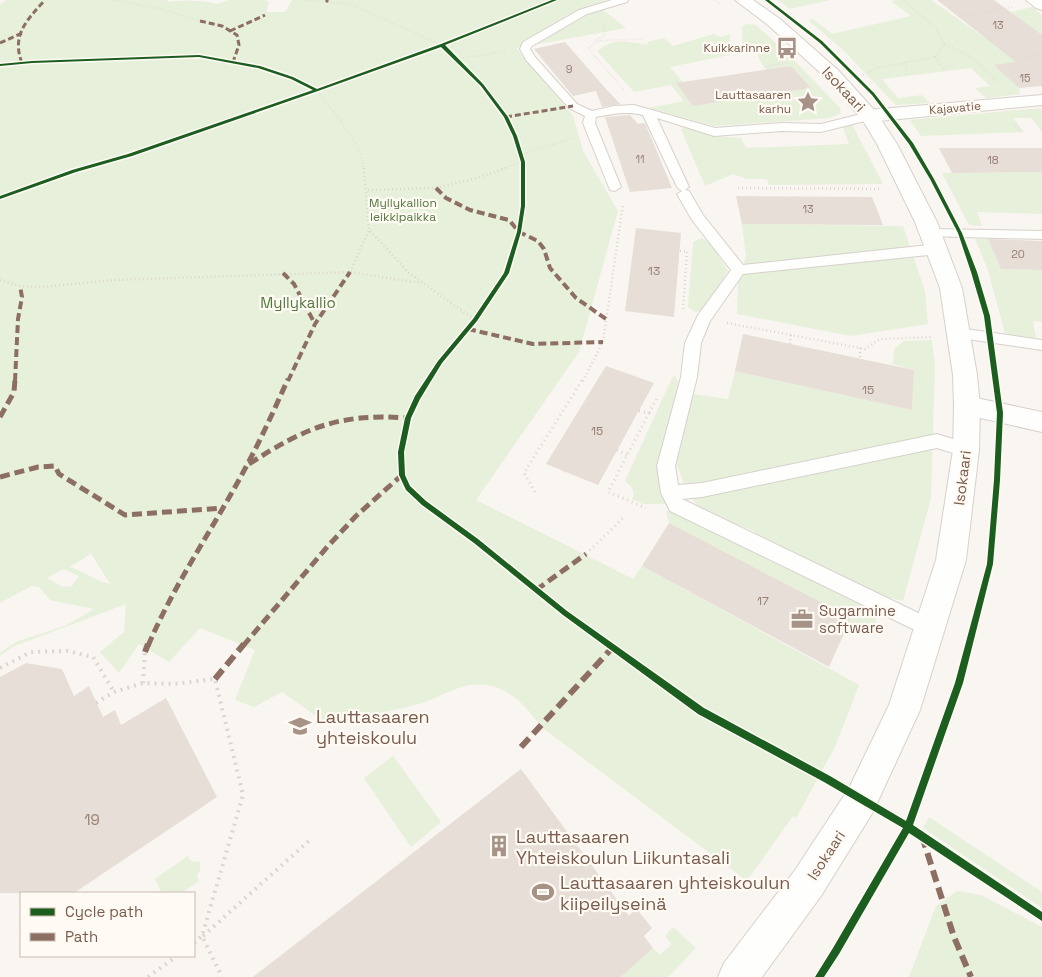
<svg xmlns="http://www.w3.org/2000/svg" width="1042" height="977" font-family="'Space Grotesk',sans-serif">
<rect width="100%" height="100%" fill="#f9f5f0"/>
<!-- green -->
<g fill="#e7f0db" fill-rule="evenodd">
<path d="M6,0h162l-1,2c13,-2 37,-2 50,2l13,-4h34l5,2 -3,10h19l7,-12h314l-10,4 30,24 -110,20 57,68 10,35 35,60 -39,141 -103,148 157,79 9,-13 217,119 -24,62 -39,71 -3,-2 -46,65 -207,-155c-17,-26 -42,-48 -75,-40 -15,4 -28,12 -43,17 -31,9 -64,14 -96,20l-44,-31 -28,15 -19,-7 20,-50 -55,-22 -31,34 -30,-18 -20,29 -19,-21 24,-20 2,-28 -114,43 -12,9v-3l16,-11 51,-17 27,-16 -44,-9 -11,-13 -8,-1 -31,17v-598zM92,553v2l18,29c-15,-3 -26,-13 -40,-17zM63,569l16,7 -7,10 -9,1 -16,-9z"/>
<polygon points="778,0 830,0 790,9"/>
<polygon points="896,0 931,0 985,38 1033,29 1011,12 1032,7 1042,15 1042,46 1005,74 1019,88 1020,94 986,98 975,88 990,86 971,68 882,79 898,98 922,95 930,103 896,105 842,49 808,20 813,19 832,34 911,16 891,1"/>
<path d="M746,24l10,1 38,35 46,48 1,5 -11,5 -116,8 -66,-18 36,-7 -13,-16 -37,7 -37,-41c18,-14 31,-9 52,-6l-2,-3 17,-4 9,8 41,-12 6,3 10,-3v21l-60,12 13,15 -6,2 16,22 117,-18 -19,-22 -24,4 -5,-6 -6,-12h-13l-1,-25z"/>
<polygon points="1040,108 1042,110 1042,132 1031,118 1014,118 1023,132 921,136 910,120"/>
<polygon points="852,124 883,184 769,185 767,179 747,179 733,174 705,186 681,129 690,127 712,136 741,138 746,148 849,144 842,125"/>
<polygon points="1042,172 1042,214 977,212 982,226 969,225 942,173"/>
<polygon points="742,224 903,226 925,291 928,324 851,336 737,314 738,281 746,256"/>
<polygon points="702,238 710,243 728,271 703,310 696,312 688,307 693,242"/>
<polygon points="975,239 988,239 1001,269 1042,270 1042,322 1033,321 1036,339 1005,334 988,270"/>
<polygon points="932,340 935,365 931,498 903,601 883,596 752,536 754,531 739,525 736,529 699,509 685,486 675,460 692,394 728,399 735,371 912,410 914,370 893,364 894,349 904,341"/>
<path d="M675,376l3,6 -20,84 11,38h-26l-11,-5c4,-9 0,-12 -7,-18l47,-103z"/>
<polygon points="675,510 870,610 877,617 874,630 860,631 848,625 851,618 669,523 666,511"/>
<polygon points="393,756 441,822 411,847 364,778"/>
<polygon points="929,817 1042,892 1042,908 923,828"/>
<polygon points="188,856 190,861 200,862 200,871 197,875 199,881 182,893 162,893 155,879"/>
<polygon points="957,891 981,895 1042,927 1042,977 909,977 936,906"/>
<polygon points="673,927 696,948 668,977 621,977 653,948 660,955 672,944 665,936"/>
</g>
<!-- building -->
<g fill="#e6ded7">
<polygon points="937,0 994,0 1042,35 1042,86 1019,88 994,65 1016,62"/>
<polygon points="565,42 606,89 620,104 602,107 596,91 573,96 534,49"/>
<polygon points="791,66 811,88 693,106 676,83"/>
<polygon points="630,115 638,124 645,123 672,188 630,192 605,117"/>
<polygon points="939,148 1042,148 1042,172 952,173"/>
<polygon points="736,196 872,197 883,225 742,224"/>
<polygon points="636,228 681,233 674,317 625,311"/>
<polygon points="988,239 1042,241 1042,270 1001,269"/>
<polygon points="743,334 914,370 912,410 735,371"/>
<polygon points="606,366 654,383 598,485 546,464"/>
<polygon points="669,523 851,618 829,667 642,566"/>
<polygon points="26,663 62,669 74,696 89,686 103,717 115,710 121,725 166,698 217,797 74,893 0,893 0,677"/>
<polygon points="521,769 629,916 636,908 652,928 644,936 653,948 621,977 253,977"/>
</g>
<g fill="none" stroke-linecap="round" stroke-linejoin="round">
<!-- service casing -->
<g stroke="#d7d1cb" stroke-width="2">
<g id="service">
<path d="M612,0h16l-1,2 -40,12 -55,32 -2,3 5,8 42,47 15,7 22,-5 20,-1 81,23 67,-5 39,1 48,-12 6,4 -2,3 -52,13 -39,-1 -68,5 -57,-18 32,69 -4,3 4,1 14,24 40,50 195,-21 5,2 2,3 -2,3 -5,2 -195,20 -33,47 -9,22 -4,34 -22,89 3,19 24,-2 235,-49 35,11 2,5 -2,5 -6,2 -29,-9 -235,49 -20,2 255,123 3,6 -3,6 -7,3 -7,-3 -253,-123 -9,-18 -4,-27 24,-89 4,-34 13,-28 33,-45 -39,-50 -15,-26 5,-3 -5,-4 -34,-72c-16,-4 -31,-1 -47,2l-1,6 26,64 -6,4 -5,-1 -27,-67 2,-7 -16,-8 -43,-48 -6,-11 3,-7 56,-32z"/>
<polygon points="931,229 1042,231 1042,239 926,236 924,233 926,230"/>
<polygon points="959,328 1042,340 1042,350 954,337 951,333 954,329"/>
</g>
</g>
<!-- minor casing -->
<g stroke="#d7d1cb" stroke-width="2">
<g id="minor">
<polygon points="1026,0 1042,0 1042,10 1036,8"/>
<polygon points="1042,95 1042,105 869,122 862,120 860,116 862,112 869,110"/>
<polygon points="967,396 1042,412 1042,432 958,413 954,406 958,399"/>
</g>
</g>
<!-- tertiary casing -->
<g stroke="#d7d1cb" stroke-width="2">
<polygon id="tertiary" points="735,0 753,0 780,19 838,70 876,112 897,144 937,222 962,288 977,375 980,406 979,450 966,560 920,710 873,812 821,896 762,977 718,977 724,963 795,870 849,788 889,705 936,560 953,450 954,406 953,375 940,288 915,222 877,144 862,119 826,78 768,25"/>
</g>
<!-- path-far3 -->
<g stroke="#dcd5d0" stroke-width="2" stroke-dasharray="0.5 2.5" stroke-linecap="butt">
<polyline points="113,0 161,9 200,21"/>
<polyline points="301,0 350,4 442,45"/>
<polyline points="714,0 721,4"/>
<polyline points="961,16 1013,7"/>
<polyline points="597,40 605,34 604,25"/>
<polyline points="944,44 970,56 998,82"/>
<polyline points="935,57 944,71"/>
<polyline points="457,59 507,51"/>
<polyline points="905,62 907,76"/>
<polyline points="765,67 786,63"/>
<polyline points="1010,67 1014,62 1042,53"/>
<polyline points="863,75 877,68 935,57 944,44 936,28 903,0"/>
<polyline points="623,89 588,48 597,41 643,39"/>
<path d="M317,90c17,24 43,49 47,79"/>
<polyline points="1013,124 1023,132"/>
<polyline points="521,155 573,138"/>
<polyline points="502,169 523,162"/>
</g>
<!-- path-far2 -->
<g stroke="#dcd5d0" stroke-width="2.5" stroke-dasharray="1 3" stroke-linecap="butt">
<polyline points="364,168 369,230 409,273 475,320"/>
<polyline points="738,188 882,189"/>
<polyline points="368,190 436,188 477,178 506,168"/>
<polyline points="680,251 687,251 683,310"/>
<polyline points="350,272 369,230"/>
<polyline points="0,280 20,286 41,287 114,280 350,272 421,283"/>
<polyline points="727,323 865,349 880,339 933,337"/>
<polyline points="790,344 791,335"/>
<polyline points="860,348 860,359"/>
<polyline points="583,381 603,342 623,204"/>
</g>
<!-- path-far1 -->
<g stroke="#dcd5d0" stroke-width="3" stroke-dasharray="1 4" stroke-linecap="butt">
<polyline points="639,411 649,413 608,492 646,508"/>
<polyline points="649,413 658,396"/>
<polyline points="617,450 627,455"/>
<polyline points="535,492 524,473 583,379"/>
<polyline points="586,554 623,518"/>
</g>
<!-- path -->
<g stroke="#dcd5d0" stroke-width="4" stroke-dasharray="2 5" stroke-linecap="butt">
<polyline points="0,668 31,652 67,651 93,657 114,692"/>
<polyline points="143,683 145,652"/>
<polyline points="96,703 114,692 143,683 174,684 215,679 243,795 202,936"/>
<polyline points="203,936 311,839"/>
<polyline points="194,943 202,936 222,977"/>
<polyline points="148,977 177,956"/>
</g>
<!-- service -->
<use href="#service" fill="#fefefd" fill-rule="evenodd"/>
<!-- minor -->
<use href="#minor" fill="#fefefd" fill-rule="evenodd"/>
<!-- tertiary -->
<use href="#tertiary" fill="#fefefd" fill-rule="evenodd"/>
<!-- quiet-far3 -->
<g stroke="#8d6e63" stroke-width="3" stroke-dasharray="6 3" stroke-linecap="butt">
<polyline points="326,2 328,0"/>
<polyline points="200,21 222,26 237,35 239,45 233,62"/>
<polyline points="230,31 265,15"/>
<polyline points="0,43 22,33"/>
<path d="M22,63c-11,-28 5,-43 23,-63"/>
<polyline points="506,117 573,106"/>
</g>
<!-- quiet-far2 -->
<g stroke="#8d6e63" stroke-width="4" stroke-dasharray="8 4" stroke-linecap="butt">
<polyline points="436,188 446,198 470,210 509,220 519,232 538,241 544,249 550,268 576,298 606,319"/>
<polyline points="283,273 294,284 315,324"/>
<polyline points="468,329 533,344 603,342"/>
<polyline points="15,381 18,319 22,297 20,286"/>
<polyline points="288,381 315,324 350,272"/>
</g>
<!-- quiet-far1 -->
<g stroke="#8d6e63" stroke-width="5" stroke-dasharray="10 5" stroke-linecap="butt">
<polyline points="0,417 14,392 15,379"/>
<path d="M249,464c57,-37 91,-51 159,-46"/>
<polyline points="0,477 38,467 55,466 59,474 125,515 223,508"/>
<polyline points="536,590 586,554"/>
<path d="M148,646c27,-64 67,-120 99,-181 15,-28 28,-57 41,-86"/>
<polyline points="243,646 328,546 356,516 402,475"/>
</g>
<!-- quiet -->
<g stroke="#8d6e63" stroke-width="6" stroke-dasharray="12 6" stroke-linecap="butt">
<polyline points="145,652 148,644"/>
<polyline points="215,679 244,644"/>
<polyline points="521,747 613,647"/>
<polyline points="922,836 954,937 971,977"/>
</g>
<!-- cycleway casing -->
<g stroke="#fffaf3" stroke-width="3">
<polygon id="cycleway" points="552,0 557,0 445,45 483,84 508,117 517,136 525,162 525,206 521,232 509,273 477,321 442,363 420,399 411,418 404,452 405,475 410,486 426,501 478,539 567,611 704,708 830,776 906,821 955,683 987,564 994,480 997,413 984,316 971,272 958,233 930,179 909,144 872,95 820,43 765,0 769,0 822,41 874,93 913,143 934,179 962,233 977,272 990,316 1003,413 1000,480 993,564 963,683 913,825 1042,912 1042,921 909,833 839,954 824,977 815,977 833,948 903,828 824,782 698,714 563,615 474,543 422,505 406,490 399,475 398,452 405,418 415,396 438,361 473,319 504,273 517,232 521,206 521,162 513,136 504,117 481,86 441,47 318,91 132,156 76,172 0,199 0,196 72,170 128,154 313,90 291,79 258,68 199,57 32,63 0,66 0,64 32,61 199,55 260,66 293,77 317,89 441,44"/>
</g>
<!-- cycleway -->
<use href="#cycleway" fill="#1b5e20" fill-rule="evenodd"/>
</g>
<!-- icons -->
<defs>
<g id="bus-bare" transform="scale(1.725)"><path d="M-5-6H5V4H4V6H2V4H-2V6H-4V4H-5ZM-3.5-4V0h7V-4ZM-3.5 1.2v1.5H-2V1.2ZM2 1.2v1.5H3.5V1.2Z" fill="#a69286" stroke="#fffaf3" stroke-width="2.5" paint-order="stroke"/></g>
<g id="sight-bare" transform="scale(1.725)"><path d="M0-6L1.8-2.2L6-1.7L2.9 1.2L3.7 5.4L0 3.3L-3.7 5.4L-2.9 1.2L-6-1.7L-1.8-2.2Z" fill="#a69286" stroke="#fffaf3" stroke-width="2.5" paint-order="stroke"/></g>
<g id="office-bare" transform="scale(1.725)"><path d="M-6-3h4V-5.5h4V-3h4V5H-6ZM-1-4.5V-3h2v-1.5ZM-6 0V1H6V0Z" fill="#a69286" stroke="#fffaf3" stroke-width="2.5" paint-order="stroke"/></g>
<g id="school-bare" transform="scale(1.725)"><path d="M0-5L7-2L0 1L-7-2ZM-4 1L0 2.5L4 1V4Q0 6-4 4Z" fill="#a69286" stroke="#fffaf3" stroke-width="2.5" paint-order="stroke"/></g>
<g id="building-bare" transform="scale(1.725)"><path d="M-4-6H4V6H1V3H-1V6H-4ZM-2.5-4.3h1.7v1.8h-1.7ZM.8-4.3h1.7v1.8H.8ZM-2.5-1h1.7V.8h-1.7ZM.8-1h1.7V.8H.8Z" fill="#a69286" stroke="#fffaf3" stroke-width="2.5" paint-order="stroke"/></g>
<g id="stadium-bare" transform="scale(1.725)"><path d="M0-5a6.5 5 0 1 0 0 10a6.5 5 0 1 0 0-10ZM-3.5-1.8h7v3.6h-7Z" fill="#a69286" stroke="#fffaf3" stroke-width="2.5" paint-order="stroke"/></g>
</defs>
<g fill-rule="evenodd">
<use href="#bus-bare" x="787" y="48"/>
<use href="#sight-bare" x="808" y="102"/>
<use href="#office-bare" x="802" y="619"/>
<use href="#school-bare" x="300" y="726"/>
<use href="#building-bare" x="499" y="846"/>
<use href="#stadium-bare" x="543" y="892"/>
</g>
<g text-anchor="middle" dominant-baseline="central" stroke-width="4.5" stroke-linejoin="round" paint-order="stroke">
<!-- far-number labels -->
<g font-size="11" fill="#977e72">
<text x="998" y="25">13</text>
<text x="569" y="69">9</text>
<text x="1025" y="78">15</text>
<text x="640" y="159">11</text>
<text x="993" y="160">18</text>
<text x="808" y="209">13</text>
<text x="1018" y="254">20</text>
</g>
<!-- far-poi labels -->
<g font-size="12" fill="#7a5c4d" stroke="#fffaf3" text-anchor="end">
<text x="770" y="48">Kuikkarinne</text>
<text x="791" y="95">Lauttasaaren<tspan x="791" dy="14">karhu</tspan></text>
</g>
<!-- far-street labels -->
<g font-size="12" fill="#7a5c4d" stroke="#fffaf3">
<text transform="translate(955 108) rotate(-5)">Kajavatie</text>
</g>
<!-- far-park labels -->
<g font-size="12" fill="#537a41" stroke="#fffaf3">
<text x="403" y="203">Myllykallion<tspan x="403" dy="14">leikkipaikka</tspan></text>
</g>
<!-- number labels -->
<g font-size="12" fill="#977e72">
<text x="654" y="271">13</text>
<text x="868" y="390">15</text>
<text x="597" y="431">15</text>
<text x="763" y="601">17</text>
</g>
<!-- street labels -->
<g font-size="15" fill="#7a5c4d" stroke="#fffaf3">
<text transform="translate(844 89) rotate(47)">Isokaari</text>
<text transform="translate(962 478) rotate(-83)">Isokaari</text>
<text transform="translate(826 855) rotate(-57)">Isokaari</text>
</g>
<!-- park labels -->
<g font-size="15" fill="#537a41" stroke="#fffaf3">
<text x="298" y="302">Myllykallio</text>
</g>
<!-- poi labels -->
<g font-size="15" fill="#7a5c4d" stroke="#fffaf3" text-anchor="start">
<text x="819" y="610">Sugarmine<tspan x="819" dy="17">software</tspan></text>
</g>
<!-- near-number labels -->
<g font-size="15" fill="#977e72">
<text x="92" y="819">19</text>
</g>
<!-- near-poi labels -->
<g font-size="18" fill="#7a5c4d" stroke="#fffaf3" text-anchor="start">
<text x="316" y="716">Lauttasaaren<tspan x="316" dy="21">yhteiskoulu</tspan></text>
<text x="516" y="836">Lauttasaaren<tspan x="516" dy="21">Yhteiskoulun Liikuntasali</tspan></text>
<text x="560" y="882">Lauttasaaren yhteiskoulun<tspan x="560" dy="21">kiipeilyseinä</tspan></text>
</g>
</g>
<!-- legend -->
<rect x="20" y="892" width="175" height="65" fill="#fffaf3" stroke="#cabbb1"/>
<rect x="30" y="908" width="25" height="8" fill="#1b5e20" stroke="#cabbb1"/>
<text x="65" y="917" font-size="15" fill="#7a5c4d">Cycle path</text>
<rect x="30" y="933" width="25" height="8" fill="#8d6e63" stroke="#cabbb1"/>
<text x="65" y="942" font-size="15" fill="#7a5c4d">Path</text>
</svg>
